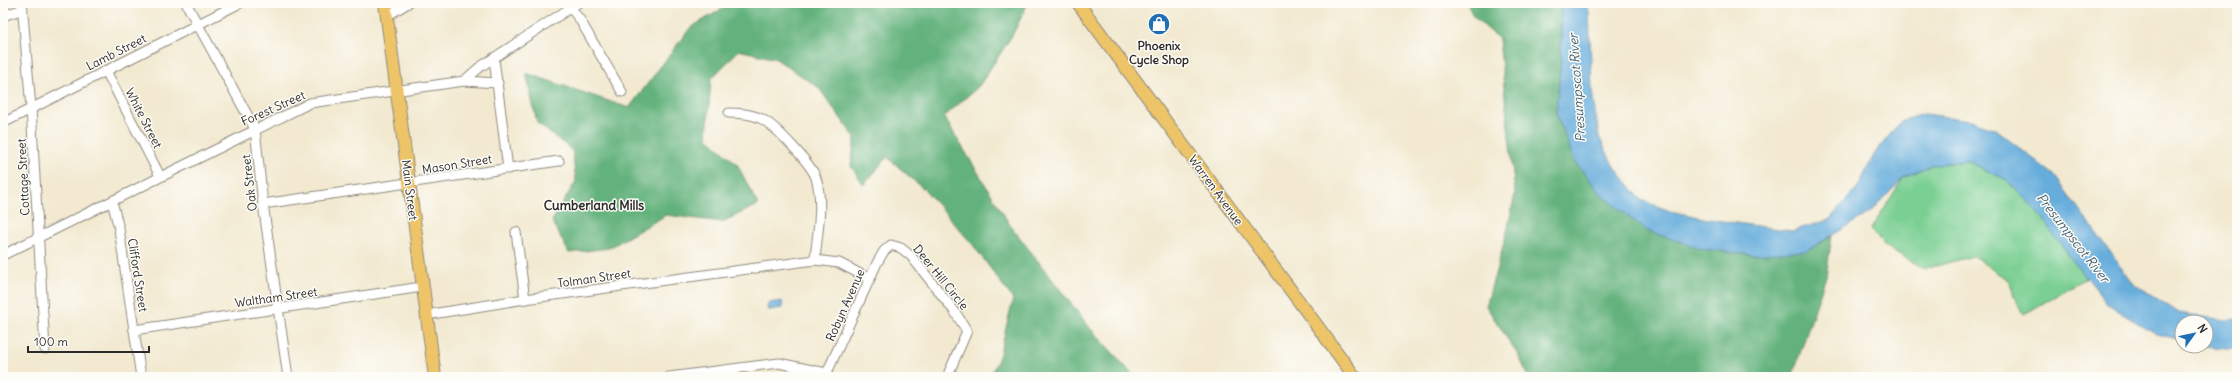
<svg xmlns="http://www.w3.org/2000/svg" width="2240" height="380" font-family="Delius,sans-serif">
<rect width="100%" height="100%" fill="#fdfcf7"/>
<filter id="ink" filterUnits="userSpaceOnUse"><feTurbulence type="fractalNoise" baseFrequency=".025" numOctaves="2"/><feDisplacementMap in="SourceGraphic" scale="8" xChannelSelector="R" yChannelSelector="G"/><feConvolveMatrix kernelMatrix="1 2 1 2 8 2 1 2 1" color-interpolation-filters="sRGB"/></filter>
<filter id="wash" filterUnits="userSpaceOnUse"><feTurbulence type="fractalNoise" baseFrequency=".012" numOctaves="4" result="noise"/><feDisplacementMap in="SourceGraphic" scale="16" xChannelSelector="R" yChannelSelector="G"/><feGaussianBlur stdDeviation="0.9" result="paint"/><feColorMatrix in="noise" values="0 0 0 0 0 0 0 0 0 0 0 0 0 0 0 0 0 1.4 0 .05"/><feComposite in="paint" operator="in"/></filter>
<g filter="url(#wash)">
<rect width="100%" height="100%" fill="#f2e9d0"/>
<!-- green -->
<polygon fill="#7acf93" stroke="#527d5f" points="1967,161 2005,179 2036,210 2086,278 2023,315 2009,281 1973,256 1925,269 1885,246 1871,229 1903,178 1931,165"/>
<!-- forest -->
<g fill="#63b27d" stroke="#476e54">
<polygon points="732,3 1028,3 1013,34 979,86 944,117 1010,225 1090,328 1135,377 990,377 999,357 1013,299 973,245 926,191 887,157 864,185 851,166 855,138 818,87 776,59 739,50 711,79 707,137 737,164 758,205 722,222 666,215 609,248 569,253 552,221 576,181 572,150 537,123 526,73 629,108 690,28"/>
<polygon points="1467,3 1561,3 1561,60 1556,113 1575,162 1603,196 1806,251 1832,236 1826,276 1792,377 1529,377 1518,355 1486,306 1506,236 1515,194 1499,39 1473,16"/>
</g>
<!-- water -->
<g fill="#66addc" stroke="#486c84">
<polygon points="1561,3 1586,3 1589,12 1592,91 1599,137 1613,165 1641,200 1670,211 1708,219 1792,231 1829,220 1858,187 1875,153 1901,121 1924,114 1971,120 1995,129 2054,175 2132,282 2179,313 2225,320 2237,319 2237,349 2206,346 2206,322 2182,322 2182,340 2156,334 2108,305 2068,255 2036,210 2005,179 1967,161 1931,165 1903,178 1871,212 1806,251 1752,255 1703,249 1647,231 1603,196 1575,162 1556,113 1561,60"/>
<polygon points="782,301 783,308 769,310 767,309 768,303"/>
</g>
</g>
<g filter="url(#ink)">
<g fill="none" stroke-linecap="round" stroke-linejoin="round">
<!-- minor casing -->
<g stroke="#8e8a7e" stroke-width="11">
<g id="minor">
<polyline points="22,3 31,108 45,349"/>
<polyline points="186,3 255,129 263,204 288,377"/>
<polyline points="571,8 580,20 622,92"/>
<polyline points="3,16 23,9"/>
<polyline points="387,16 408,3"/>
<polyline points="494,59 508,169"/>
<polyline points="106,71 160,176"/>
<polyline points="464,81 498,83"/>
<path d="M729,113c12,0 26,1 36,8 12,7 47,44 51,57 8,26 1,56 -1,82"/>
<polyline points="3,123 240,3"/>
<polyline points="112,201 119,229 141,377"/>
<polyline points="263,204 559,161"/>
<polyline points="516,232 525,299"/>
<polyline points="3,255 310,103 464,81 480,67 578,3"/>
<polyline points="426,315 525,299 815,260 839,263 870,279"/>
<polyline points="134,330 422,287"/>
<polyline points="669,377 779,363 826,373"/>
<polyline points="825,377 877,263 884,251 891,245 901,248 911,256 955,312 967,331 947,377"/>
</g>
</g>
<!-- major casing -->
<g stroke="#8e8a7e" stroke-width="14">
<g id="major">
<polyline points="385,3 435,377"/>
<polyline points="1078,3 1355,377"/>
</g>
</g>
<!-- minor -->
<use href="#minor" stroke="#fff" stroke-width="9"/>
<!-- major -->
<use href="#major" stroke="#eec469" stroke-width="12"/>
</g>
</g>
<!-- icons -->
<defs>
<g id="shop-disc" transform="scale(1.15)"><circle r="9.5" fill="#1f6fb2" stroke="#fdfcf7"/><path d="M-5-2.5h2.3a2.7 3.5 0 0 1 5.4 0H5L5.5 6h-11ZM-1.5-2.5h3a1.5 2.3 0 0 0-3 0Z" fill="#fff"/></g>
</defs>
<g fill-rule="evenodd">
<use href="#shop-disc" x="1159" y="24"/>
</g>
<g text-anchor="middle" dominant-baseline="central" stroke-width="3" stroke-linejoin="round" paint-order="stroke">
<!-- poi labels -->
<g font-size="12" font-weight="bold" fill="#2b2b2b" stroke="#fdfcf7">
<text x="1159" y="45">Phoenix<tspan x="1159" dy="14">Cycle Shop</tspan></text>
</g>
<!-- street labels -->
<g font-size="12" fill="#2b2b2b" stroke="#fdfcf7">
<text transform="translate(116 52) rotate(-27)">Lamb Street</text>
<text transform="translate(273 108) rotate(-24)">Forest Street</text>
<text transform="translate(144 118) rotate(63)">White Street</text>
<text transform="translate(457 164) rotate(-9)">Mason Street</text>
<text transform="translate(23 177) rotate(-93)">Cottage Street</text>
<text transform="translate(249 183) rotate(-97)">Oak Street</text>
<text transform="translate(410 190) rotate(83)">Main Street</text>
<text transform="translate(1216 190) rotate(54)">Warren Avenue</text>
<text transform="translate(138 275) rotate(81)">Clifford Street</text>
<text transform="translate(941 277) rotate(51)">Deer Hill Circle</text>
<text transform="translate(594 278) rotate(-8)">Tolman Street</text>
<text transform="translate(276 297) rotate(-8)">Waltham Street</text>
<text transform="translate(845 305) rotate(-66)">Robyn Avenue</text>
</g>
<!-- water labels -->
<g font-size="13" font-style="italic" fill="#435f72" stroke="#fdfcf7">
<text transform="translate(1577 88) rotate(-94)">Presumpscot River</text>
<text transform="translate(2073 238) rotate(52)">Presumpscot River</text>
</g>
<!-- neighbourhood labels -->
<g font-size="13" font-weight="bold" fill="#2b2b2b" stroke="#fdfcf7">
<text x="594" y="205">Cumberland Mills</text>
</g>
</g>
<!-- margin -->
<rect width="2240" height="380" fill="none" stroke="#fdfcf7" stroke-width="16"/>
<!-- north arrow -->
<g transform="translate(2194 334) rotate(57)"><circle r="19" fill="#fdfcf7" stroke="#a9a8a5"/>
<path d="M0-3L7 15L0 10L-7 15Z" fill="#1f6fb2"/>
<text y="-6" font-size="11" font-weight="bold" text-anchor="middle" fill="#2b2b2b">N</text>
</g>
<!-- scale -->
<path d="M28 346v6h121v-6" fill="none" stroke="#2b2b2b" stroke-width="2"/>
<text x="34" y="346" font-size="12" fill="#2b2b2b" stroke="#fdfcf7" stroke-width="3" paint-order="stroke">100 m</text>
</svg>
